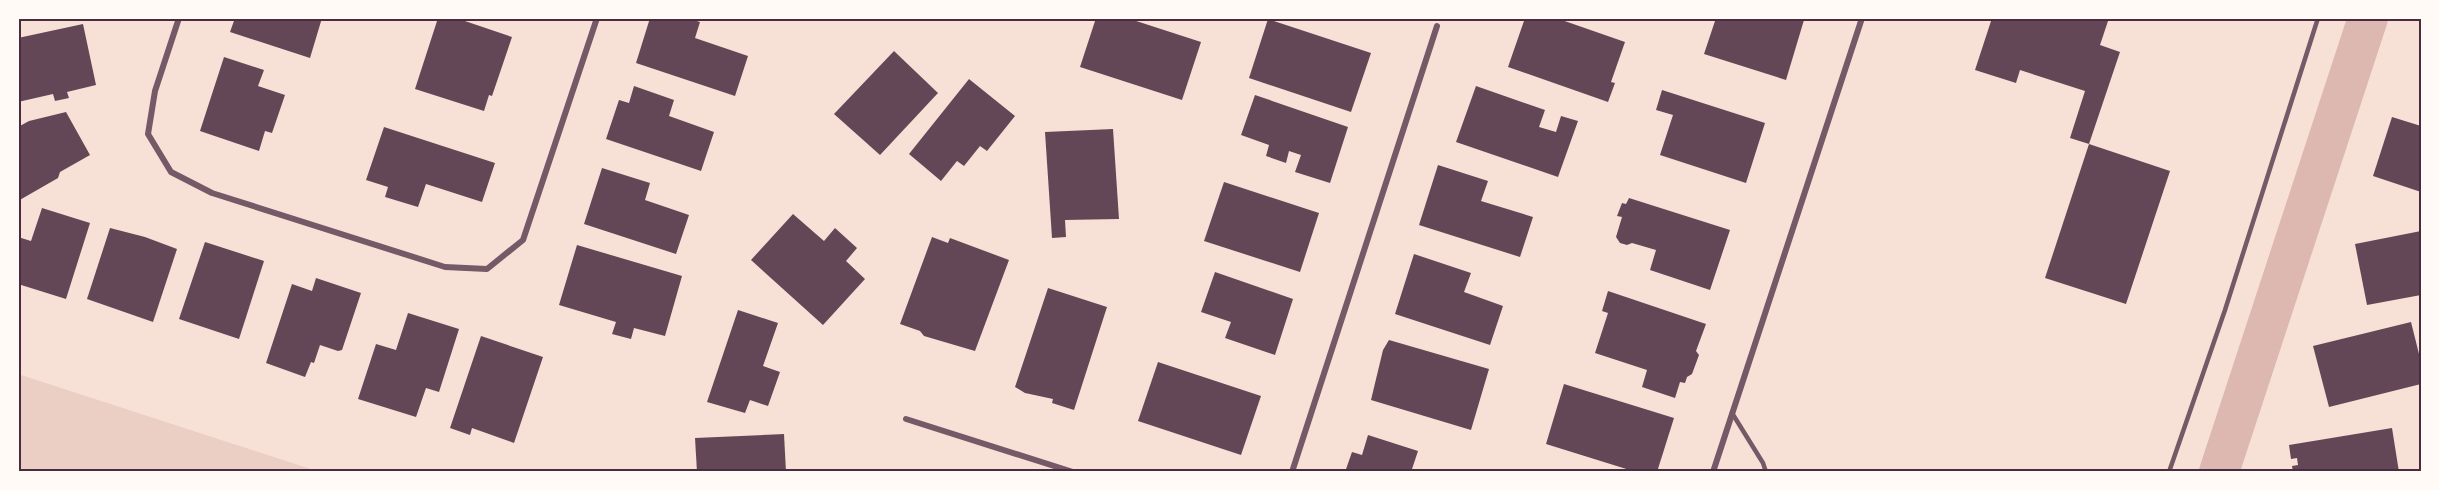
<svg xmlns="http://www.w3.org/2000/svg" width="2439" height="490" font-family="'Golos Text',sans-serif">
<rect width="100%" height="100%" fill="#f7e1d7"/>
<!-- green -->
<polygon fill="#ebcfc5" points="18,374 320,472 18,472"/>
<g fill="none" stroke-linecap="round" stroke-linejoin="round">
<!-- canal -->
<polyline stroke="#dcb8b0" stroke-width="40" points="2219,472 2368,18"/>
</g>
<!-- building -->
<g fill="#644757">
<polygon points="235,18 322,18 310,58 230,32"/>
<polygon points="438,18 456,18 512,37 492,96 489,95 484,111 415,89"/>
<polygon points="650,18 687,18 700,22 695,38 748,56 735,96 636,63"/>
<polygon points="1096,18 1127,18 1201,42 1182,100 1080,67"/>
<polygon points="1525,18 1556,18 1625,42 1611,82 1615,83 1608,102 1508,67"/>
<polygon points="1716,18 1797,18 1804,20 1786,80 1704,54"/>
<polygon points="1992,18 2109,18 2100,45 2120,52 2089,144 2070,138 2085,91 2020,70 2016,83 1975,70"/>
<polygon points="1268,19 1371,53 1351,112 1249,78"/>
<polygon points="83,24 96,85 67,92 69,98 55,101 53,94 18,102 18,38"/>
<polygon points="894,51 938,93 880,155 834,114"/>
<polygon points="224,57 264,70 258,86 285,95 272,133 265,131 259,151 200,131"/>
<polygon points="969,79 1015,116 987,151 980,146 964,166 957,161 941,181 909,154"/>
<polygon points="634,86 674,100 669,116 714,132 701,171 606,139 619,100 629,103"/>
<polygon points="1476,86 1545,110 1539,127 1556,132 1561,116 1578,121 1558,177 1456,142"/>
<polygon points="1662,90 1765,123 1746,183 1660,155 1673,115 1656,110"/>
<polygon points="1255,95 1348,127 1330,183 1295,172 1301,155 1289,151 1286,163 1266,156 1269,145 1241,135"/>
<polygon points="66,112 90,155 60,172 58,178 18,201 18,127 29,121"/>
<polygon points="2392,117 2421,126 2421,192 2373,176"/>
<polygon points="384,127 495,163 482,202 426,184 418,207 385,197 388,187 366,180"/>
<polygon points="1113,129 1119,219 1065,220 1066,237 1052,238 1045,132"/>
<polygon points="2089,144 2170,171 2126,304 2045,278"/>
<polygon points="1438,165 1488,181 1481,201 1533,217 1520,257 1419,225"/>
<polygon points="602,168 650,183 645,200 689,215 676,254 584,224"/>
<polygon points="1224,182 1319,213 1300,272 1204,241"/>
<polygon points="1629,198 1730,230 1710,290 1650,270 1656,250 1632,243 1627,245 1620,243 1616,237 1622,217 1617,216 1622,203 1626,204"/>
<polygon points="42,208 90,223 66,299 18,284 18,237 31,241"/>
<polygon points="793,214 824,241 835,228 857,248 846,261 865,279 823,325 751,260"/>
<polygon points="110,228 145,237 177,249 153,322 87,299"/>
<polygon points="2421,231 2421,295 2367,305 2355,244"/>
<polygon points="932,237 948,243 950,238 1009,260 975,351 924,336 920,331 900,324"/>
<polygon points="205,242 264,261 239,339 179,319"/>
<polygon points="577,245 682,276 665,336 634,328 631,339 612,334 616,322 559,305"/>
<polygon points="1414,254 1471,273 1464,292 1503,306 1490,345 1395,314"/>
<polygon points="1215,272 1293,299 1275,355 1225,338 1231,322 1201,312"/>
<polygon points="316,278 361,293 342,350 338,351 320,345 314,363 311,362 305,377 266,363 292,284 312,291"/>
<polygon points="1048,288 1107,307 1074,410 1052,403 1053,399 1025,393 1015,387"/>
<polygon points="1608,291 1706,324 1696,351 1699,355 1692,374 1687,377 1685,383 1680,382 1675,398 1642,387 1647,370 1595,353 1608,313 1602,311"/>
<polygon points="738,310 778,323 763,366 780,372 768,406 750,400 745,413 707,402"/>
<polygon points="408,313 459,329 439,392 426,388 416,417 358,399 376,344 396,350"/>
<polygon points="2411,322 2421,362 2421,384 2329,407 2313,346"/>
<polygon points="481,336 543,357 514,443 472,428 470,435 450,428"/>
<polygon points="1389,340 1489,369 1471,430 1371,400 1383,350"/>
<polygon points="1158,362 1261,396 1241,455 1138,421"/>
<polygon points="1564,384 1674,418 1657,472 1636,472 1546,444"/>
<polygon points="2392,428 2399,472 2293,472 2292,466 2298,465 2297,458 2291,459 2289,445"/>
<polygon points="784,434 786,472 697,472 695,438"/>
<polygon points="1368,435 1418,451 1411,472 1345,472 1352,452 1362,455"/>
</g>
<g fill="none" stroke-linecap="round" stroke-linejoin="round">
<!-- service -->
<g stroke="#755966" stroke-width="4.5">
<polyline points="1732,413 1763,463 1766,472"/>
<polyline points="2169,472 2225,310 2318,18"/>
</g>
<!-- minor -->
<g stroke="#755966" stroke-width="6">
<polyline points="179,18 155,91 148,134 171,172 212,193 445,267 487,269 523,240 597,18"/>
<polyline points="906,419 1073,472"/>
<polyline points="1292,472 1437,26"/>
<polyline points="1713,472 1862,18"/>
</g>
</g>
<!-- border -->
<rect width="2439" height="490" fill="none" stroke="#fffaf5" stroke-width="39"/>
<rect x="20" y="20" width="2400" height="450" fill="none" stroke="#4a2c40" stroke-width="2"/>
</svg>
